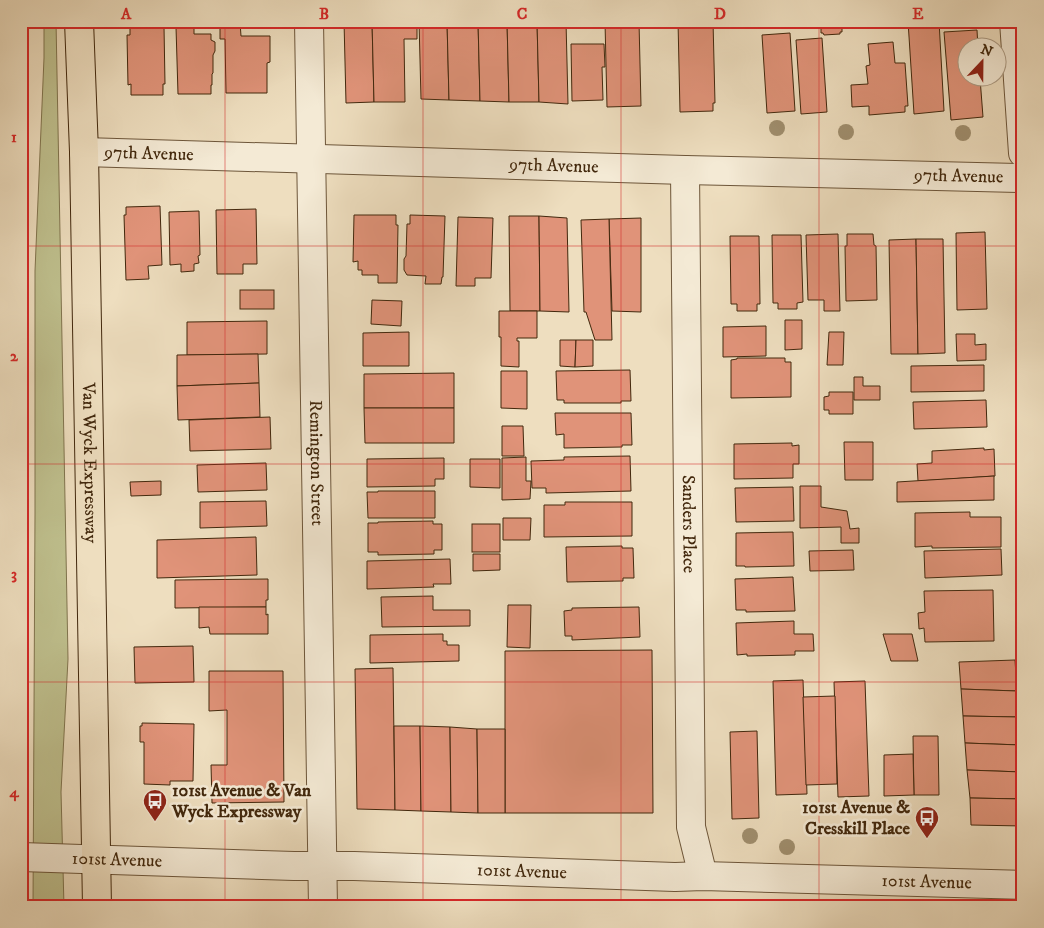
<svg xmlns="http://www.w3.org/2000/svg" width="1044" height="928" font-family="'IM FELL DW Pica',serif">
<rect width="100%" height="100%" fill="#eedebf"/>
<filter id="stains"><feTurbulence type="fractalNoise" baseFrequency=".004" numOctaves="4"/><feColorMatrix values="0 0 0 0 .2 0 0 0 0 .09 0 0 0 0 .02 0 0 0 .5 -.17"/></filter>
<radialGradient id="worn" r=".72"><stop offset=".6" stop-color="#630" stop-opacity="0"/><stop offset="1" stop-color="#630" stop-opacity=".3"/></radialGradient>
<!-- green -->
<polygon fill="#bfc08e" stroke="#80744e" points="44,21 56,21 68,659 61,792 64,907 33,907 35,514 35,271 44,58"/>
<!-- building -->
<g fill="#e09379" stroke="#42280d">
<polygon points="130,21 153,21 153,27 164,27 165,84 163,84 163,95 131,95 131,84 128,85 127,35 130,35"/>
<polygon points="344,21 372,21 374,102 346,103"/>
<polygon points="372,21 417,21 417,39 404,39 405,102 374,102"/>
<polygon points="419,21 447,21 449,100 421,99"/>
<polygon points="447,21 478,21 480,101 449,100"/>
<polygon points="478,21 507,21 509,102 480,101"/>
<polygon points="507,21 537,21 539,102 509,102"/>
<polygon points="537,21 566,21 568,104 539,102"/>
<polygon points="678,21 713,21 715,103 713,103 713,111 680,112"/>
<polygon points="821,21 842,21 842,32 840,32 840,34 824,35 823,33 821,33"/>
<polygon points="908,21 939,21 944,111 914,114"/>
<polygon points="220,22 240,22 241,36 270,36 270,62 267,63 267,93 226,93 225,39 220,39"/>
<polygon points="605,22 639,22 641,106 607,107"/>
<polygon points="176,27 194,27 194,34 211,34 211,40 215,42 215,51 213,55 213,73 212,74 212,85 211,85 211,94 178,94"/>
<polygon points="977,30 978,48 966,48 966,78 980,78 983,117 951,120 944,32"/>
<polygon points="790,33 795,111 767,113 762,35"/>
<polygon points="822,38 827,112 801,114 796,40"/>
<polygon points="893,42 895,63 905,63 908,106 905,106 905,112 869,115 869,106 852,107 851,85 868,84 866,66 870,65 868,44"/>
<polygon points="571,44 604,44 605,67 602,67 603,100 572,101"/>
<polygon points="160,206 162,265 148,266 149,279 126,280 124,215 126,215 126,207"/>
<polygon points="256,209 257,264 243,264 243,274 217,274 216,210"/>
<polygon points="199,211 200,255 198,256 199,263 194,264 194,271 181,272 181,264 170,265 169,212"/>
<polygon points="354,215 396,215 396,225 398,225 397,283 378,283 378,275 362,275 362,270 358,270 358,261 353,262"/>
<polygon points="410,215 445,216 443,277 442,277 441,284 425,284 426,276 407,275 404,270 404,259 406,256 407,224 410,224"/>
<polygon points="509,216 539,216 540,311 510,311"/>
<polygon points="539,216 567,218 569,312 540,311"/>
<polygon points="458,217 493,218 491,278 475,278 475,286 456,286"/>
<polygon points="641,218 641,312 612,311 609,219"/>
<polygon points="609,219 612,340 595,340 586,312 584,312 581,220"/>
<polygon points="985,232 987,309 957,310 956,233"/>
<polygon points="838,234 840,311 824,311 824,300 808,300 806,235"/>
<polygon points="847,234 873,234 874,245 876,246 877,300 846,301 845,246 847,246"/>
<polygon points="772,235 801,235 803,302 797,303 797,309 778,309 778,303 773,303"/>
<polygon points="730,236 759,236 760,304 757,304 757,311 737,311 737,304 731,304"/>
<polygon points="916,239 918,354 891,354 889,240"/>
<polygon points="916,239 943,239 945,353 918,354"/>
<rect x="240" y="290" width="34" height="19"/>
<polygon points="372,300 402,301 401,326 371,324"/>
<polygon points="499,311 537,311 537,338 517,338 517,341 519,341 519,367 501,366 501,337 499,337"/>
<polygon points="785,320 802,320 802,349 785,350"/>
<polygon points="267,321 267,354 187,355 187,322"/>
<polygon points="766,326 766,356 723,357 723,327"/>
<polygon points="409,332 409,366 363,366 363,333"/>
<polygon points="829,332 844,332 843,365 827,365"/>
<polygon points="956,334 975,334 975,345 986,344 986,360 957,361"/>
<polygon points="560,340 576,340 575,367 560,366"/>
<polygon points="576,340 593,340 593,366 575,367"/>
<polygon points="258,354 259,383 177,386 177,355"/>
<polygon points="737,358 785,358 785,362 791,362 791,397 731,398 731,360 737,359"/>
<polygon points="984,365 984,391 911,392 911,366"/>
<polygon points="630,370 631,401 621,401 621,403 564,403 564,400 557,400 556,371"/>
<polygon points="501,371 527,371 527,409 501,408"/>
<polygon points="454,373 454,408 364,408 364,374"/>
<polygon points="854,377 863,377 863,386 880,386 880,400 854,400"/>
<polygon points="259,383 260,417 178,420 177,386"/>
<polygon points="829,392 853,392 853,414 829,414 829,410 824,410 824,397 829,396"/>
<polygon points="986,400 987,427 914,429 913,402"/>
<polygon points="364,408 454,408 454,443 365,443"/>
<polygon points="555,413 631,413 632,445 622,445 622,447 564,448 564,434 556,435"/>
<polygon points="270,417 271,449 190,451 189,420"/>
<polygon points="502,426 523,426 524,456 502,456"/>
<polygon points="844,442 873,442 873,480 845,480"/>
<polygon points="792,443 792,446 799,445 799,464 793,464 793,478 734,479 734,444"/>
<polygon points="984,448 984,450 994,449 995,476 918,481 917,464 932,463 932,451"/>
<polygon points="630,456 631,491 546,493 546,488 532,488 531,461 564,460 564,457"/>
<polygon points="526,457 526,481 531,481 530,499 502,500 502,458"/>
<polygon points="444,458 444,479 435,479 435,486 367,487 367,459"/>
<polygon points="470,459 500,459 500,488 470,487"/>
<polygon points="266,463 267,490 198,492 197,465"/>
<polygon points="994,476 994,500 897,502 897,482"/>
<polygon points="161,481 161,495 131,496 130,482"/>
<polygon points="800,486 821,486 821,507 847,511 850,529 859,528 859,543 841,543 841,527 800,528"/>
<polygon points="793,487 794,521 736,522 735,488"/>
<polygon points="378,491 435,491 435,518 368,518 367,492 378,492"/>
<polygon points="266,501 267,526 200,528 200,502"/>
<polygon points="565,502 632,502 632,536 544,537 544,505 565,505"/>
<polygon points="970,512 970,517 1001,517 1001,547 932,548 932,546 915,547 915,513"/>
<polygon points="503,518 531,518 530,540 503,540"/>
<polygon points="433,521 433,524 442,524 442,550 434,550 434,554 378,555 378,552 368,552 368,523 378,523 378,522"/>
<rect x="472" y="524" width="28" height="28"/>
<polygon points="793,532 794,566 745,567 745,566 736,566 736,533"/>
<polygon points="256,537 257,575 157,578 157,540"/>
<polygon points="622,546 622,548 633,548 634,578 623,578 623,581 567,582 566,547"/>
<polygon points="1001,549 1002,575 925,578 924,551"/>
<polygon points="853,550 854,570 810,571 809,551"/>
<polygon points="473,554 500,554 500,570 473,571"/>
<polygon points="450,559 451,584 433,584 434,587 367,589 367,561"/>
<polygon points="793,577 795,611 746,612 746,610 736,610 735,579"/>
<polygon points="268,579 268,600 266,600 266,607 175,608 175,580"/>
<polygon points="993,590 994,641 925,642 924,628 919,629 918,613 925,612 924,591"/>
<polygon points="433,596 433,610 470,610 470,626 382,627 381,597"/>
<polygon points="508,605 531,605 530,648 507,647"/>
<polygon points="199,607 266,607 266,615 268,614 268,634 210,634 209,627 199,628"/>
<polygon points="639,607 640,637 572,640 572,636 565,636 564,611 572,610 572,608"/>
<polygon points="794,621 794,634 813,634 814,651 795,651 795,655 747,656 747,654 737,655 736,623"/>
<polygon points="443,634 443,641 447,641 447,645 459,645 459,661 370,663 370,635"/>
<polygon points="883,634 912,634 918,661 891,661"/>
<polygon points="193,646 194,682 135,683 134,647"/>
<polygon points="652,650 653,813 505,813 505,651"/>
<polygon points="1015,660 1017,691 961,689 959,662"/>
<polygon points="393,668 395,810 357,809 355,669"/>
<polygon points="209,671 283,671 284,802 212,803 211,765 227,765 227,710 209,711"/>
<polygon points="803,680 807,794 776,795 773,681"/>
<polygon points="865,681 869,796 838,797 834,682"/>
<polygon points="961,689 1017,691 1019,717 963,716"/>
<polygon points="835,696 837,784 806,785 803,697"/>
<polygon points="963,716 1019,717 1021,745 965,743"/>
<polygon points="142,723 194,724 193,781 170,781 170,785 144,784 144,742 140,742 140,726 142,726"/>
<polygon points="394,726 420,726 421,811 395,810"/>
<polygon points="420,726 450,727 451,812 421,811"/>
<polygon points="450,727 477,729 478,813 451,812"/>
<polygon points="477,729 505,729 505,813 478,813"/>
<polygon points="757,731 759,818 732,819 730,732"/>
<polygon points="913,736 938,736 939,795 914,795"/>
<polygon points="965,743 1021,745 1022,772 967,770"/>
<polygon points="913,754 914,795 884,796 884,755"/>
<polygon points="967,770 1022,772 1023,799 970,798"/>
<polygon points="970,798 1023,799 1023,826 971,825"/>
</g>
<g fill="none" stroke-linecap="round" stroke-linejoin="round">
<!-- minor casing -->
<g stroke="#6d563a" stroke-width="30">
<g id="minor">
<path id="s1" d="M309,21l14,886"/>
<polyline points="1014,21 1023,153"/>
<path id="s2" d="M84,152l601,18 338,8"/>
<path id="s3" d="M685,170l6,657 12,49"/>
<path id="s4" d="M21,857l273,9h60l321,11 28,-1 320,9"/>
</g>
</g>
<!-- major casing -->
<g stroke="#42280d" stroke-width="30">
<g id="major">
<path id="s5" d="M79,21l5,131 13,755"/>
</g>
</g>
<!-- minor -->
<use href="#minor" stroke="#f4ead5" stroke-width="28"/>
<!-- major -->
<use href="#major" stroke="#eedebf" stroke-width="28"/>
</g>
<!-- trees -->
<g fill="#a08f6f">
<circle cx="777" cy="128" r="8"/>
<circle cx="846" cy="132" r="8"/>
<circle cx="963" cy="133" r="8"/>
<circle cx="750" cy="836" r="8"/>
<circle cx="787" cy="847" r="8"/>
</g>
<!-- grid -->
<path fill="none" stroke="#d62828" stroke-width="1" stroke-opacity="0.55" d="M225,21v886M423,21v886M621,21v886M819,21v886M21,246h1002M21,464h1002M21,682h1002"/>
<!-- icons -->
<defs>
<g id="bus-pin" transform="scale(1.25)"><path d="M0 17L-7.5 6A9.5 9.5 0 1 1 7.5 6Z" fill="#8f2418" stroke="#f4ead5"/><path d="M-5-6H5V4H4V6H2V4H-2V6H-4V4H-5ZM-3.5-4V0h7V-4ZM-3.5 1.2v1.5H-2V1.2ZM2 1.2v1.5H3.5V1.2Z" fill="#fff"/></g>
</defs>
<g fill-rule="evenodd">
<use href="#bus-pin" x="155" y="801"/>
<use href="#bus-pin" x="927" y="818"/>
</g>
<g text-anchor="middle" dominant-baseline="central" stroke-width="5" stroke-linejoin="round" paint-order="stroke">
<!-- street labels -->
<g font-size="18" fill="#42280d" stroke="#f4ead5">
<text stroke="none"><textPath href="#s2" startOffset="65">97th Avenue</textPath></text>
<text stroke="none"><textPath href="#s2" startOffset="470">97th Avenue</textPath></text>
<text stroke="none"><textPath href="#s2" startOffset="875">97th Avenue</textPath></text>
<text stroke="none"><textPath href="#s5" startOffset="442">Van Wyck Expressway</textPath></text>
<text stroke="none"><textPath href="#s1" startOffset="442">Remington Street</textPath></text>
<text stroke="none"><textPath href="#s3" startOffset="354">Sanders Place</textPath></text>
<text stroke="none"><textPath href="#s4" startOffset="96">101st Avenue</textPath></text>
<text stroke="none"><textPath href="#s4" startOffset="501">101st Avenue</textPath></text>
<text stroke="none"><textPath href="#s4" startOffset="906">101st Avenue</textPath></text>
</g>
<!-- poi labels -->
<g font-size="18" font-weight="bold" fill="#42280d" stroke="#f4ead5" text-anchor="start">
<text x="172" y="791">101st Avenue &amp; Van<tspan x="172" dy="21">Wyck Expressway</tspan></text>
<text x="910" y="808" text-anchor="end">101st Avenue &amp;<tspan x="910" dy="21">Cresskill Place</tspan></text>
</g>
</g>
<!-- margin -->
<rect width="1044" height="928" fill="none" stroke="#eedebf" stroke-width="55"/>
<!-- north arrow -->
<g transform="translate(982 62) rotate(22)"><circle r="24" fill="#f4ead5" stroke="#ad9c85"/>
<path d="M0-4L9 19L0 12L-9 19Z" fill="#8f2418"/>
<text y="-8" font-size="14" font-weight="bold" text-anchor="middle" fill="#42280d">N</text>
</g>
<rect x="28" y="28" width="988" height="872" fill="none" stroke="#d62828" stroke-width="2"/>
<g font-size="16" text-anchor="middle" font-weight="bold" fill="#d62828">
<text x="126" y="19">A</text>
<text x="324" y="19">B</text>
<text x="522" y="19">C</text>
<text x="720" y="19">D</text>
<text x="918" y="19">E</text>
<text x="14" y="142">1</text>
<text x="14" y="361">2</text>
<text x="14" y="579">3</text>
<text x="14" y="797">4</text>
</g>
<rect width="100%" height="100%" filter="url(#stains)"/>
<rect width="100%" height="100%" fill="url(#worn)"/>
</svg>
